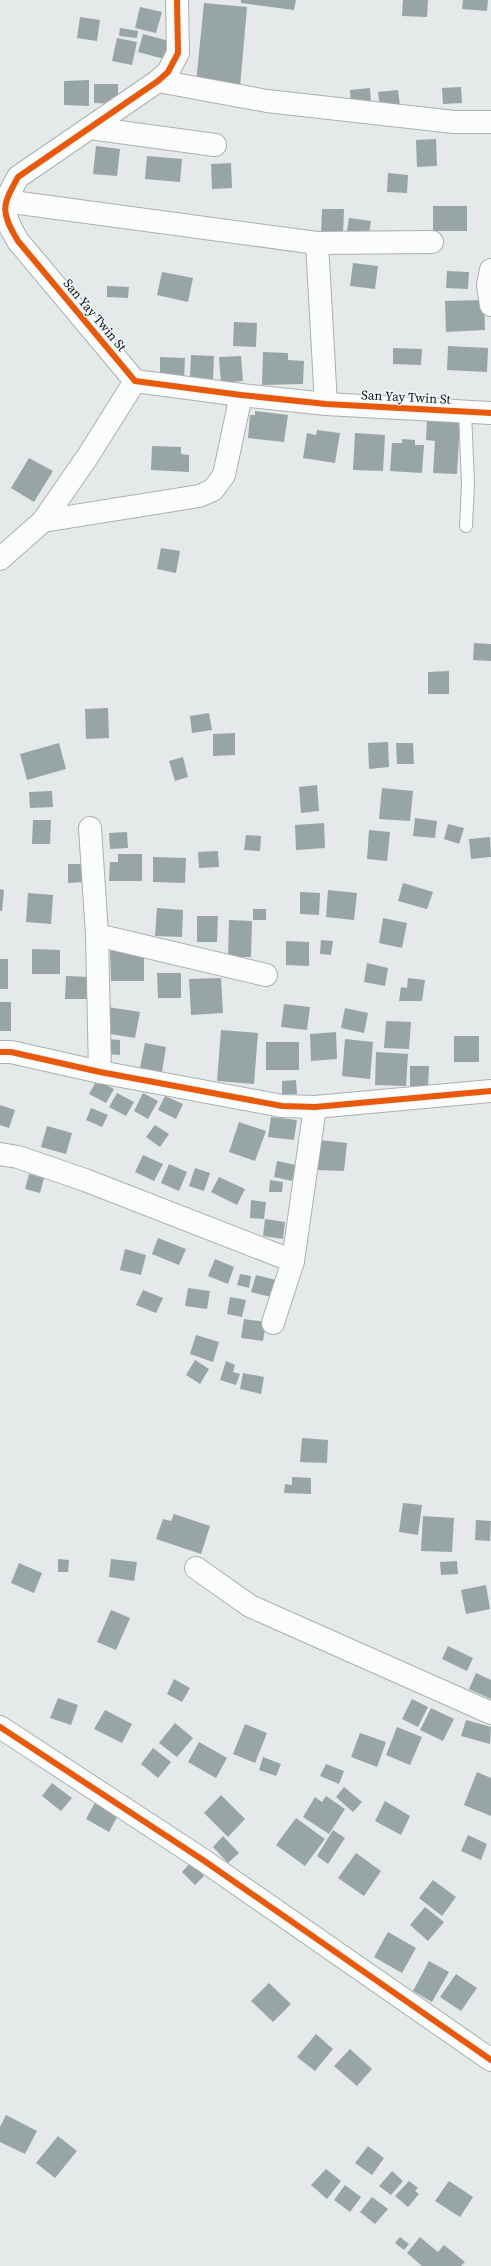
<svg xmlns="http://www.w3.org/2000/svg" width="491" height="2266" font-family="'Source Serif 4',serif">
<rect width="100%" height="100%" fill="#e5e9e9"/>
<!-- building -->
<g fill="#97a5a7">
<polygon points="241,0 296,0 294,10 241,3"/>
<polygon points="403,0 428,0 427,17 402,16"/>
<polygon points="463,0 488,0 487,11 462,9"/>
<polygon points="204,3 247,7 240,87 196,83"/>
<polygon points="140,7 162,12 156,33 135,28"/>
<polygon points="80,17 100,20 97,41 77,38"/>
<polygon points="120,28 138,31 137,38 119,36"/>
<polygon points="143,34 169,41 164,59 138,52"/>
<polygon points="117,38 137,42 132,65 112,61"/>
<polygon points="89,80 89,106 64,105 64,81"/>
<polygon points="94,84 118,84 118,104 94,103"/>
<polygon points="461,87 462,103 443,104 442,88"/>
<polygon points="370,88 371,105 351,107 350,90"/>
<polygon points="398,90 400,106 380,108 378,92"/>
<polygon points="436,139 437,166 417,167 416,140"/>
<polygon points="96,146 120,149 117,176 93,174"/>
<polygon points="147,156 182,159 180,182 145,179"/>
<polygon points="231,163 232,188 212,189 211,164"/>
<polygon points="388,173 408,175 407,193 387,192"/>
<rect x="433" y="206" width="34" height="25"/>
<polygon points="322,209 344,209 343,235 321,235"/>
<polygon points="349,218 371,221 368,240 346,237"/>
<polygon points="353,263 378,266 375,289 350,286"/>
<polygon points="447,271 469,272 468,289 446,288"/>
<polygon points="162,272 193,278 188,302 157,295"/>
<polygon points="107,286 129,287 128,298 107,297"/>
<polygon points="484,300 485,330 446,332 445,301"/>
<polygon points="234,322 257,323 256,347 233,346"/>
<polygon points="448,346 488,348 487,372 447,370"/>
<polygon points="393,348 422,349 421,365 393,364"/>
<polygon points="263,352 288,353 288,360 304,361 303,384 262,385"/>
<polygon points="191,355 214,356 213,379 190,378"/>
<polygon points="241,356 243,381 221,383 219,357"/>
<polygon points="160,357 185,358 184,379 160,378"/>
<polygon points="255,411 288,415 284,442 248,438 250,415 255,415"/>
<polygon points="427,419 460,421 457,474 433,473 435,441 426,440"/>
<polygon points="317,430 340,433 335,463 303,458 307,433 316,435"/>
<polygon points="355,433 385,435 383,471 353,470"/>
<polygon points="402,439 415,440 415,445 424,445 422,473 390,471 392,443 402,443"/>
<polygon points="152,446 181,447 181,454 189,455 189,472 151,470"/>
<polygon points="29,458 53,471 34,502 11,488"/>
<polygon points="161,548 180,551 176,573 157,569"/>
<polygon points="474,643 491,644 491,661 473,660"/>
<polygon points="449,671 449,694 428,694 428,672"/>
<polygon points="108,708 109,738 86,739 85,709"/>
<polygon points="209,713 212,730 192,733 190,716"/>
<polygon points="235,733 235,755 213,756 213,734"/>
<polygon points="388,742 389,767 369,769 368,743"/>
<polygon points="59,743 66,769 27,780 20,754"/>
<polygon points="396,743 413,743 414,764 397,764"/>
<polygon points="183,757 188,777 175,781 169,761"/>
<polygon points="317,785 319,811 301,813 299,787"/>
<polygon points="382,788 413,791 410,821 379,819"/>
<polygon points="52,791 53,807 30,808 29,792"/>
<polygon points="415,818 437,821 435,838 413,836"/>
<polygon points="33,820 51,820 50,844 32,844"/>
<polygon points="324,823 325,848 296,850 295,825"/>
<polygon points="448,824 464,828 459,844 444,839"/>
<polygon points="369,830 390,832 387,861 367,859"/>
<polygon points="127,832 128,848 110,849 109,833"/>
<polygon points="246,835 261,836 260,851 244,850"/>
<polygon points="490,837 491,857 471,859 469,839"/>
<polygon points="218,851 219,867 199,868 198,852"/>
<polygon points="118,854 142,854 142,881 109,881 110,862 118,862"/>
<polygon points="153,857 186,858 185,883 153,882"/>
<polygon points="68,864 85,864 85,882 68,883"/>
<polygon points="403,883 433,892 427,909 398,901"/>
<polygon points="0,889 4,890 2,911 0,911"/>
<polygon points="328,890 357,893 354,920 326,917"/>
<polygon points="300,892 320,893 319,915 300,914"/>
<polygon points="28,893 53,895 51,924 26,922"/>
<polygon points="157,908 183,910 182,937 155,936"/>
<rect x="253" y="909" width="13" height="11"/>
<polygon points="197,916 218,916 217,942 197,942"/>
<polygon points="383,918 407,923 402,948 379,943"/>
<polygon points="229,920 252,921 251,957 228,957"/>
<polygon points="321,940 333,941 331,955 320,954"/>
<polygon points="286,941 309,942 309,966 286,965"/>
<polygon points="32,949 60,950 60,974 32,974"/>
<polygon points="110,951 144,951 144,981 111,981"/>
<rect x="0" y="959" width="8" height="30"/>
<polygon points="367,963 388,968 385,986 364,982"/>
<polygon points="157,973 181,973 181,998 158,998"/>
<polygon points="66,976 91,977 91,999 65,999"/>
<polygon points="221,978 223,1013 191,1015 189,979"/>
<polygon points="408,978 425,980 422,1001 399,1001 401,987 407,988"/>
<rect x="0" y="1002" width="11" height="29"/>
<polygon points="284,1004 310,1007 307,1030 281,1027"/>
<polygon points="108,1007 140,1012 135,1038 104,1033"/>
<polygon points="345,1008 368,1013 364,1033 341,1028"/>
<polygon points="386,1021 411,1022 409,1049 384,1048"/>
<polygon points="221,1030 258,1033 254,1084 217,1081"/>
<polygon points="336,1032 337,1059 311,1061 310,1034"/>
<rect x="454" y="1036" width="25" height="26"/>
<polygon points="106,1039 120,1040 120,1055 106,1054"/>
<polygon points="345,1039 373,1042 370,1079 342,1076"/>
<rect x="266" y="1042" width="33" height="28"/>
<polygon points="145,1043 166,1047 162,1072 140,1068"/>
<polygon points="376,1052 408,1054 406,1086 375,1085"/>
<polygon points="410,1066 429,1066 428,1087 410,1086"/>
<polygon points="97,1080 114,1089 106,1103 89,1094"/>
<polygon points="296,1080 297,1094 282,1094 282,1081"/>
<polygon points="117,1093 134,1102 126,1116 109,1107"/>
<polygon points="143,1093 158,1101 148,1119 134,1111"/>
<polygon points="165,1096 183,1104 176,1119 158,1110"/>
<polygon points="0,1105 15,1110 9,1128 0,1125"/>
<polygon points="91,1108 108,1115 102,1127 86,1120"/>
<polygon points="271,1117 297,1120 294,1140 268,1137"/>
<polygon points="239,1122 266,1131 255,1161 229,1152"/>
<polygon points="155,1125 169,1134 160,1147 146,1137"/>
<polygon points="47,1126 72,1133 66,1154 41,1147"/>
<polygon points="320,1140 347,1143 344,1171 317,1170"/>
<polygon points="143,1155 163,1164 154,1181 135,1172"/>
<polygon points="277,1161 296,1165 292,1181 274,1177"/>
<polygon points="169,1164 187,1172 179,1191 161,1183"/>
<polygon points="195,1168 210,1173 204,1191 189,1186"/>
<polygon points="29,1174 44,1178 40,1193 25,1189"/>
<polygon points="219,1177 245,1189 237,1205 211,1192"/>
<polygon points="270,1180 283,1182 282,1192 269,1192"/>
<polygon points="251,1200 266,1202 264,1219 250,1218"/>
<polygon points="265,1219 285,1222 283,1239 263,1236"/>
<polygon points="158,1238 186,1249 179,1265 152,1254"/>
<polygon points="125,1249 146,1255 141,1275 120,1270"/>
<polygon points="215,1259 234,1267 228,1284 208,1276"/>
<polygon points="240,1274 251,1276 249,1288 237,1285"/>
<polygon points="256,1275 276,1280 271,1297 251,1292"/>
<polygon points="188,1288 210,1291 207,1309 185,1306"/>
<polygon points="143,1290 163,1298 156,1313 136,1305"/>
<polygon points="230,1297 246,1300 242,1317 227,1314"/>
<polygon points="244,1319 266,1322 263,1341 241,1338"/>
<polygon points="196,1335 219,1342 213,1362 190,1354"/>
<polygon points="195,1360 209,1369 200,1384 186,1375"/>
<polygon points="226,1361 235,1365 233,1372 240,1374 236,1385 220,1380"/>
<polygon points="243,1373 264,1377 261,1394 240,1389"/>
<polygon points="302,1438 328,1440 327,1463 300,1462"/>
<polygon points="292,1477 311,1478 311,1494 284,1493 285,1484 292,1485"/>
<polygon points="403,1503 422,1505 418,1535 399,1532"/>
<polygon points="174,1514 210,1526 201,1554 156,1539 163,1519 171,1521"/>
<polygon points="423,1516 454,1518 452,1552 421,1551"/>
<polygon points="476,1520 491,1521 490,1541 475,1540"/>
<polygon points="58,1559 69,1560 68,1572 58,1572"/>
<polygon points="111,1559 137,1562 134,1581 109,1577"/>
<polygon points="457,1561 458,1574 441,1575 440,1562"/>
<polygon points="19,1563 42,1573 34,1593 11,1583"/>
<polygon points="486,1585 490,1609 466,1614 461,1590"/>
<polygon points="111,1610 130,1618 116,1650 97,1642"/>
<polygon points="448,1646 473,1658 467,1671 442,1659"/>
<polygon points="476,1673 491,1680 491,1699 469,1689"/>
<polygon points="174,1679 190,1688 182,1702 167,1694"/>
<polygon points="58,1698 78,1705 71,1725 50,1718"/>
<polygon points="412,1699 428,1707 418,1727 402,1719"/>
<polygon points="431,1708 454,1719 443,1741 420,1730"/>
<polygon points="105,1710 132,1724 122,1743 94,1729"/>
<polygon points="466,1720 491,1727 490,1744 461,1736"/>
<polygon points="175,1723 193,1738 177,1757 159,1743"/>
<polygon points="245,1724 267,1733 255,1763 233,1754"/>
<polygon points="397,1727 422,1737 410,1765 386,1755"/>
<polygon points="360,1733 386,1742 377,1767 351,1757"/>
<polygon points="199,1742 227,1758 216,1778 188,1762"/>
<polygon points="153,1748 171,1762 158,1778 141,1764"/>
<polygon points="263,1757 281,1764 276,1776 259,1770"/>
<polygon points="326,1764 344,1771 339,1784 320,1776"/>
<polygon points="477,1772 491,1778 491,1816 464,1805"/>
<polygon points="52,1783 72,1798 61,1811 42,1796"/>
<polygon points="344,1787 362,1802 353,1812 336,1797"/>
<polygon points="221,1795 245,1819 228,1837 204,1813"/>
<polygon points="326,1796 345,1809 329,1834 303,1817 315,1797 322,1802"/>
<polygon points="98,1797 121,1810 109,1832 86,1819"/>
<polygon points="385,1801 410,1816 401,1835 375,1821"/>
<polygon points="296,1818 325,1839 305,1866 276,1845"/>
<polygon points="333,1830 345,1838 328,1864 317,1856"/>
<polygon points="468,1835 487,1844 481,1860 461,1851"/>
<polygon points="223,1836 239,1853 228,1863 213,1847"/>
<polygon points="356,1853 381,1871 364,1896 338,1878"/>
<polygon points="191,1862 204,1876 195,1885 182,1872"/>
<polygon points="433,1880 456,1897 442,1916 419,1898"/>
<polygon points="425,1907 444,1922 428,1941 410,1925"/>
<polygon points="388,1932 416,1948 402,1973 374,1957"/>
<polygon points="429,1961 449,1972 432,2002 413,1991"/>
<polygon points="456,1974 477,1988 461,2011 440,1997"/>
<polygon points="269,1983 291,2004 273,2022 251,2001"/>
<polygon points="316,2034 333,2049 315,2071 297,2057"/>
<polygon points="350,2049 372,2069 357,2086 334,2066"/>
<polygon points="6,2115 37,2131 25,2154 0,2142 0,2127"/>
<polygon points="58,2136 77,2151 55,2178 36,2163"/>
<polygon points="368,2146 384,2158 372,2175 355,2163"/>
<polygon points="326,2169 341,2181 327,2199 311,2185"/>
<polygon points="392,2171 403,2181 391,2195 379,2186"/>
<polygon points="409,2181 418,2188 415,2191 419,2194 408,2207 395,2196"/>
<polygon points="449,2181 473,2197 460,2217 435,2201"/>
<polygon points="345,2185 361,2197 350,2212 334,2200"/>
<polygon points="372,2197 388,2209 375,2224 360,2212"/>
<polygon points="400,2237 409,2244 404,2250 395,2243"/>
<polygon points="420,2237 438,2252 444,2245 465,2262 461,2266 422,2266 407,2253"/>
</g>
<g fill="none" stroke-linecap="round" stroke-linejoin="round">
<!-- service casing -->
<g stroke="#adb0b0" stroke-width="14">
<polyline id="service" points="465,412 468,483 466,526"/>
</g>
<!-- minor casing -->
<g stroke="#adb0b0" stroke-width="24">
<g id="minor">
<path d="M177,0l1,53 -10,19 -10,9 -140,96c-16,29 -18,34 0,64l117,140 106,14 85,9 165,9"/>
<polyline points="158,81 267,101 454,122 491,122"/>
<polyline points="90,128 215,145"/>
<polyline points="5,201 317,243 432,242"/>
<polyline points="317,243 326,404"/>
<polyline points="491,270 488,285 491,305"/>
<polyline points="43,521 199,496 213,490 224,475 241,395"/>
<polyline points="0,559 43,521 88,456 135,381"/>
<polyline points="90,828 97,935 100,1072"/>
<polyline points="97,935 266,975"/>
<polyline points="0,1052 11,1052 100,1072 282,1106 315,1107 491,1091"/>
<polyline points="0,1154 18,1157 85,1180 293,1261"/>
<polyline points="273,1323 293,1261 315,1107"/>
<polyline points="196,1568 250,1606 491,1713"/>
<polyline points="0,1727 203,1860 491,2060"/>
</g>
</g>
<!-- service -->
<use href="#service" stroke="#fbfcfc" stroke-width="12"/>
<!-- minor -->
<use href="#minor" stroke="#fbfcfc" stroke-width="22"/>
<!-- cycleway casing -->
<g stroke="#f0f7f9" stroke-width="8">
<g id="cycleway">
<path d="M177,0l1,53 -10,19 -10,9 -140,96c-16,29 -18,34 0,64l117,140 106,14 85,9 165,9"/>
<polyline points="0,1052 11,1052 100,1072 282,1106 315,1107 491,1091"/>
<polyline points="0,1727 203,1860 491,2060"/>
</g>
</g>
<!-- cycleway -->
<use href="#cycleway" stroke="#e8590c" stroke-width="6"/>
</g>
<g text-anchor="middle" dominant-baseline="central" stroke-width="3" stroke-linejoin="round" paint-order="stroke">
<!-- street labels -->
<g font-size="13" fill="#111314" stroke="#f0f7f9">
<text transform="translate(95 315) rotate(50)">San Yay Twin St</text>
<text transform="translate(406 397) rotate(3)">San Yay Twin St</text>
</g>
</g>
</svg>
